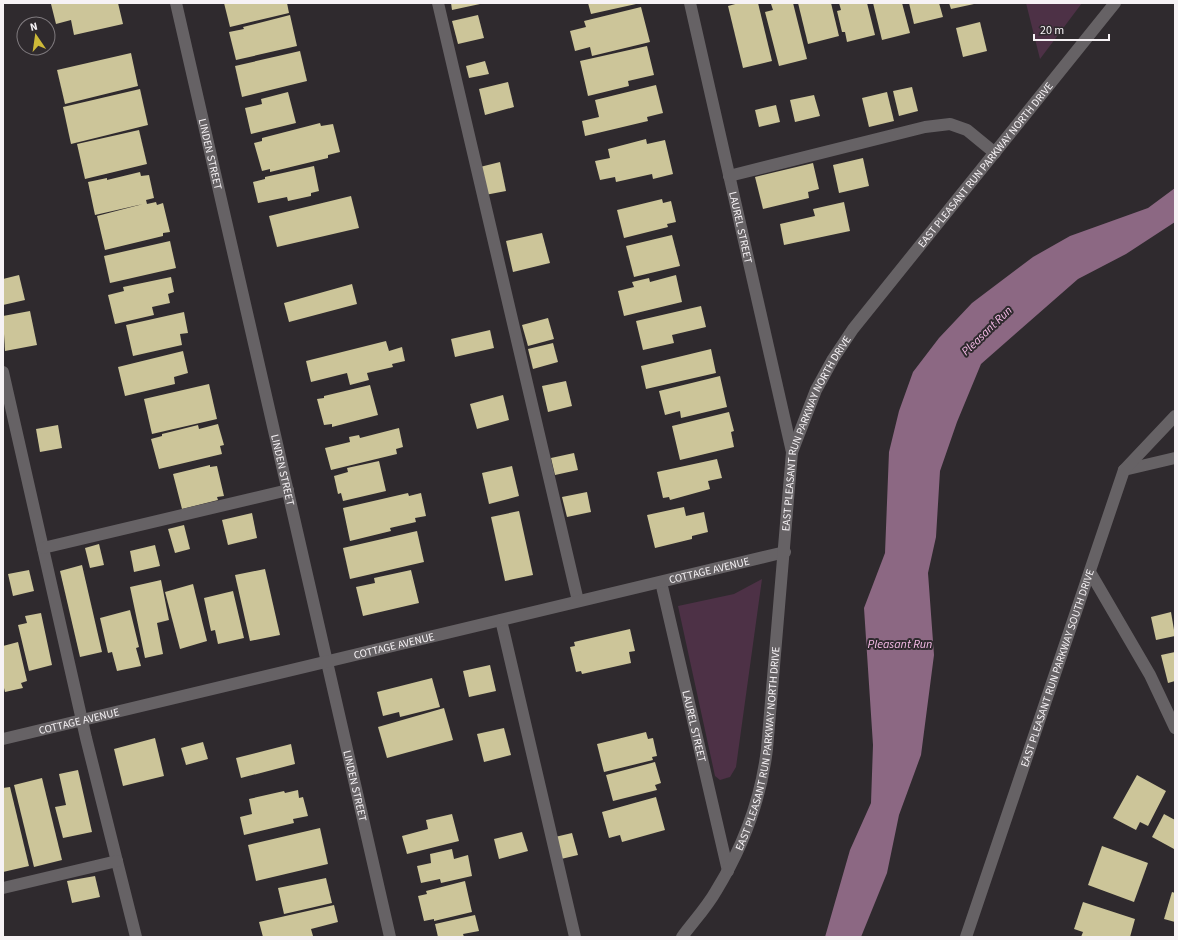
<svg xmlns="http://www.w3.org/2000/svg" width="1178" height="940" font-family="'Source Sans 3',sans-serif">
<rect width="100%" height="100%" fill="#2f2a2e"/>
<!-- green -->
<g fill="#4d3146">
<polygon points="1026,3 1082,3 1040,59"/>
<polygon points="762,579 736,767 730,777 720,780 715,776 678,606 734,594"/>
</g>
<!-- water -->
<polygon fill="#8c6883" points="1175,188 1175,222 1126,254 1078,279 981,364 957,422 940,471 936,537 928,573 934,655 921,755 899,815 887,873 861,937 825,937 850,850 871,803 873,745 864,608 885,553 889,452 899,411 913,372 939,338 972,303 1033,257 1070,236 1148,208"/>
<!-- building -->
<g fill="#ccc599">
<polygon points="58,3 118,3 123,24 74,35 71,20 56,24 51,4"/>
<polygon points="224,3 287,3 289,13 230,27"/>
<polygon points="451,3 480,3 480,4 452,10"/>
<polygon points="588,3 636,3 636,4 591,14"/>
<polygon points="739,3 758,3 772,61 743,68 728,6"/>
<polygon points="793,3 807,59 779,66 765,12 773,10 771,4"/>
<polygon points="798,3 831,3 839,36 808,44"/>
<polygon points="839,3 867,3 875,35 847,42 845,32 842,32 837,11 841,10"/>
<polygon points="873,3 902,3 910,33 882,40"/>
<polygon points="909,3 939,3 943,17 914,24"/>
<polygon points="949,3 974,3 974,4 951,9"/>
<polygon points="641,7 650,42 592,56 590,47 575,51 570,31 586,27 584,21"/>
<polygon points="290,15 297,46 236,60 229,32 244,29 243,27"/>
<polygon points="478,15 484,38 458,44 452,21"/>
<polygon points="980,22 987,51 963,57 956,28"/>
<polygon points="647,46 654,75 628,81 629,86 588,96 580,61"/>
<polygon points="300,51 307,81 242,97 235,66"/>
<polygon points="131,53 138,86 65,104 57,70"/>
<polygon points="485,61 489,74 469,78 466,66"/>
<polygon points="508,82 514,107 485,115 479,89"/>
<polygon points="656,85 663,113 647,117 648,121 585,136 582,121 599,117 595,100"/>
<polygon points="912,87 918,111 899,116 893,91"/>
<polygon points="140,89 148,125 71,144 63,107"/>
<polygon points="288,92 296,123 251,134 245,108 262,104 261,99"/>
<polygon points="887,92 894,121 869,127 862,98"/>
<polygon points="814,95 820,116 795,122 790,100"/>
<polygon points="776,105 780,122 759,127 755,110"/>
<polygon points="320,123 321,126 333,124 340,152 328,155 328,158 270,172 270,169 262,171 254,143 262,141 262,138"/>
<polygon points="139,130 147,164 85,179 77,144"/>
<polygon points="646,139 647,144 665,140 673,174 653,179 652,174 616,182 615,177 600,180 595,161 610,158 608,149"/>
<polygon points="863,158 869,186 839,193 833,165"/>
<polygon points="500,162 506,191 485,195 480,167"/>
<polygon points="813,163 819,189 808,192 809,198 763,209 755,177"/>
<polygon points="314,166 319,191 311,193 311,196 288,201 287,197 258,203 253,182 265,179 265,177"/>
<polygon points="140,172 141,176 149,175 154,198 146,200 147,204 156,202 157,205 163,203 170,232 163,233 163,236 105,250 97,216 143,204 95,215 88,182 107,178 107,180"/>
<polygon points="351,196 359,228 277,247 269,216"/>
<polygon points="662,199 663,203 671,201 676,222 667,224 668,227 624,238 617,210"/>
<polygon points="844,202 850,231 784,245 780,224 815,216 813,209"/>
<polygon points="542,233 550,263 513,272 506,241"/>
<polygon points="672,235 680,266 634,277 626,246"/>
<polygon points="170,241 176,268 110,283 104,256"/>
<polygon points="19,275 25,300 3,305 3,279"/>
<polygon points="676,275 682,302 624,316 618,291 634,287 632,282 649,278 650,282"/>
<polygon points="171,277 174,292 168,294 170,303 152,307 154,315 115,324 108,295 124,291 123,287"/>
<polygon points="352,284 357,304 289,322 284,303"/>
<polygon points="701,306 706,327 672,335 674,343 643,350 636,321"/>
<polygon points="30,311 37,345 5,351 3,316"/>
<polygon points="184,312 188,333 180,334 182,345 133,356 126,325"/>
<polygon points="548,318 554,339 528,346 522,325"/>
<polygon points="490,330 494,348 455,357 451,339"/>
<polygon points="386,341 389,351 402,347 405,361 392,364 393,367 367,373 369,380 350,385 347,373 311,382 306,361"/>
<polygon points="553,343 558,362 533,369 528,349"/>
<polygon points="711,349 716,373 646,389 641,366"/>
<polygon points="183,351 188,373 174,377 175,384 125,396 118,367"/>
<polygon points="720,376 727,407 681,418 680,411 665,415 659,391"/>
<polygon points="566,381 572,406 548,412 542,386"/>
<polygon points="209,384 217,419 152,434 144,399"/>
<polygon points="370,385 378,415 332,427 332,424 324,425 317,399 324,398 324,396"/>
<polygon points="503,395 509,420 477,429 470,404"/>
<polygon points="729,412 734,431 731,432 734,447 680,460 672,426"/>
<polygon points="218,424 224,445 220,446 222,454 159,469 151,439 162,436 162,434 198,425 199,429"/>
<polygon points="58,425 62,448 40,452 36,429"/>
<polygon points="399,428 403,447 396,449 397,454 331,470 325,448 350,442 349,437 359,435 360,438"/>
<polygon points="574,453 578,470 555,475 551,458"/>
<polygon points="717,459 722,478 708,481 710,489 670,500 669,497 663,498 657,472"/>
<polygon points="379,461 386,491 343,501 341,493 338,494 334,476 348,472 347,468"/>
<polygon points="210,465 210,467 217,466 224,496 217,497 218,500 182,509 173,474"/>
<polygon points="512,466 519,496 489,504 482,473"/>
<polygon points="587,492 591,512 567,517 562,497"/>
<polygon points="408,493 409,496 421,493 426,516 415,518 416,522 390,528 391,531 350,541 343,508"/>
<polygon points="684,507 686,516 704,512 708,532 692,536 692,539 655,548 647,515"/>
<polygon points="519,511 533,575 505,581 491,517"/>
<polygon points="252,513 257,538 228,545 222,520"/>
<polygon points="184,525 190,549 175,553 168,529"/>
<polygon points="417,531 424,562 350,579 343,548"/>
<polygon points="99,544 104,565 90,568 85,548"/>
<polygon points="155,545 160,566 134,572 130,551"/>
<polygon points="82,565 102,652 80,657 60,571"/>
<polygon points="265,569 280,635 250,641 235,575"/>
<polygon points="29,570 34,591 13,596 8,574"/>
<polygon points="411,570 419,603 363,616 356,587 375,583 374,578"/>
<polygon points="161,580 169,620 157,623 163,654 145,658 130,587"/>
<polygon points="193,584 207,641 180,649 165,592"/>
<polygon points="233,591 244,638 218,644 215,630 211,631 204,598"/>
<polygon points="130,610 139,647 136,648 141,666 117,671 112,652 108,653 100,618"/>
<polygon points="1171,612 1175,636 1156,640 1151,617"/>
<polygon points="41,613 52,665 29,671 18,625 27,623 25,616"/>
<polygon points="630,629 635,651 629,652 631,663 582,674 581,671 576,672 570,647 575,646 574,642"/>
<polygon points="18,642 27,681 21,683 23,688 5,692 3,684 3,646"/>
<polygon points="1175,652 1175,681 1168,683 1161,655"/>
<polygon points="490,665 496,691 469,697 463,671"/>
<polygon points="432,678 440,707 400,717 399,712 383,716 377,692"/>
<polygon points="444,708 453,740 387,758 378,727"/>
<polygon points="504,728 511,755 484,762 477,734"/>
<polygon points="646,732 648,739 653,738 657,756 652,757 653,760 604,772 597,744"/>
<polygon points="155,738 164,776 123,786 114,749"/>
<polygon points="203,742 208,759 186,765 181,748"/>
<polygon points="291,744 295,764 241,778 236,758"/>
<polygon points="655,762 661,783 655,785 657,790 613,801 606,775"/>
<polygon points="78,770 92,832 63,838 55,807 66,805 59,774"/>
<polygon points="1137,775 1166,791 1148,826 1140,822 1136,830 1113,818"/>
<polygon points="42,778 62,860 34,867 14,785"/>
<polygon points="10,787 29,866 3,872 3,788"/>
<polygon points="298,790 299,798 303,797 308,816 293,819 294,823 244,835 240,817 252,814 249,799 284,791 285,793"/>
<polygon points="656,797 665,830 622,842 620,835 609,838 602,812"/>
<polygon points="452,814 459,841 407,854 402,836 428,829 426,820"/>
<polygon points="1164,814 1175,820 1174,849 1152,837"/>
<polygon points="320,828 328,864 256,881 248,845"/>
<polygon points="522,832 528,851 499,859 494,839"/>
<polygon points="572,833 578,855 561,859 555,837"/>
<polygon points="1102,846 1148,863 1134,902 1088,885"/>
<polygon points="452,849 454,859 468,855 472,876 441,883 440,879 421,883 417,866 431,863 430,854"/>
<polygon points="95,876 100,897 72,903 67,881"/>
<polygon points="326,878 332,903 284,914 278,888"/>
<polygon points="465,881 472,912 434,921 434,919 424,921 418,896 427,894 426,891"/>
<polygon points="1172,892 1175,893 1175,922 1164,919"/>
<polygon points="1083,902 1135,919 1130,937 1081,937 1083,932 1074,929"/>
<polygon points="334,905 338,922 311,929 313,936 263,937 259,922"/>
<polygon points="475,915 479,931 463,934 464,937 438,937 435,924"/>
</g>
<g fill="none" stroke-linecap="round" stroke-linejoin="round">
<!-- minor -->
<g stroke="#666265" stroke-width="12">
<path id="s1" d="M176,3l214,934"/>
<polyline points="438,3 578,601"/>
<path id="s2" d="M690,3l102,449"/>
<polyline points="729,176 925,127 950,124 967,130 995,153"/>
<polyline points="3,372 86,738 136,937"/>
<polyline points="1124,470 1175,458"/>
<polyline points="43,548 288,490"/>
<polyline points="1090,572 1150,675 1175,728"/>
<path id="s3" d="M661,582l67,289"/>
<polyline points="501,620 575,937"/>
<path id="s4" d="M3,739l782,-187"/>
<polyline points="3,888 117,861"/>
<path id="s5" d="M682,937c11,-15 25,-30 34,-46 27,-44 45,-92 51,-142l25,-297 24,-62 17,-31 20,-30 262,-326"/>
<path id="s6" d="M966,937l158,-467 51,-54"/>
</g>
</g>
<g text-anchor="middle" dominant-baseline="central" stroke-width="4" stroke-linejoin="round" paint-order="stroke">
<!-- street labels -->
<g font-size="11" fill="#f6f2f5" stroke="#2f2a2e">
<text stroke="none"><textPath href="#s1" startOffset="155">LINDEN STREET</textPath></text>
<text stroke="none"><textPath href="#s5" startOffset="856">EAST PLEASANT RUN PARKWAY NORTH DRIVE</textPath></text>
<text stroke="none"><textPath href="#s2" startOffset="230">LAUREL STREET</textPath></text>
<text stroke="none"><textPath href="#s5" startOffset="532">EAST PLEASANT RUN PARKWAY NORTH DRIVE</textPath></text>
<text stroke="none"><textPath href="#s1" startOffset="479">LINDEN STREET</textPath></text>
<text stroke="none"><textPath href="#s4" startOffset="726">COTTAGE AVENUE</textPath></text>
<text stroke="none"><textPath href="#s4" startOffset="402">COTTAGE AVENUE</textPath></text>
<text stroke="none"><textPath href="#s6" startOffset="284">EAST PLEASANT RUN PARKWAY SOUTH DRIVE</textPath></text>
<text stroke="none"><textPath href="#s4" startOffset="78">COTTAGE AVENUE</textPath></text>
<text stroke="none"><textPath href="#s3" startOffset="148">LAUREL STREET</textPath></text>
<text stroke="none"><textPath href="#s5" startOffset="208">EAST PLEASANT RUN PARKWAY NORTH DRIVE</textPath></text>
<text stroke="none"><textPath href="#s1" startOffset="803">LINDEN STREET</textPath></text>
</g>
<!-- water labels -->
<g font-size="12" font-style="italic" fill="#f6bbe7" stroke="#2f2a2e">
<text transform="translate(987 331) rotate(-44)">Pleasant Run</text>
<text x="900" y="644">Pleasant Run</text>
</g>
</g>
<!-- border -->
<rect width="1178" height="940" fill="none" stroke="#f6f2f5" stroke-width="8"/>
<!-- north arrow -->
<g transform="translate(36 36) rotate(347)"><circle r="19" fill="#2f2a2e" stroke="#7f7a7e"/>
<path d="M0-3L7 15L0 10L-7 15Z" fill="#cdb938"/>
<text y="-6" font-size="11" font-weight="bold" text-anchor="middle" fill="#f6f2f5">N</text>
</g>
<!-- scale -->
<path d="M1034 34v6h75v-6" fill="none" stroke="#f6f2f5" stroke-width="2"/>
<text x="1040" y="34" font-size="12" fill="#f6f2f5" stroke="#2f2a2e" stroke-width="3" paint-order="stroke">20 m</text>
</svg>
